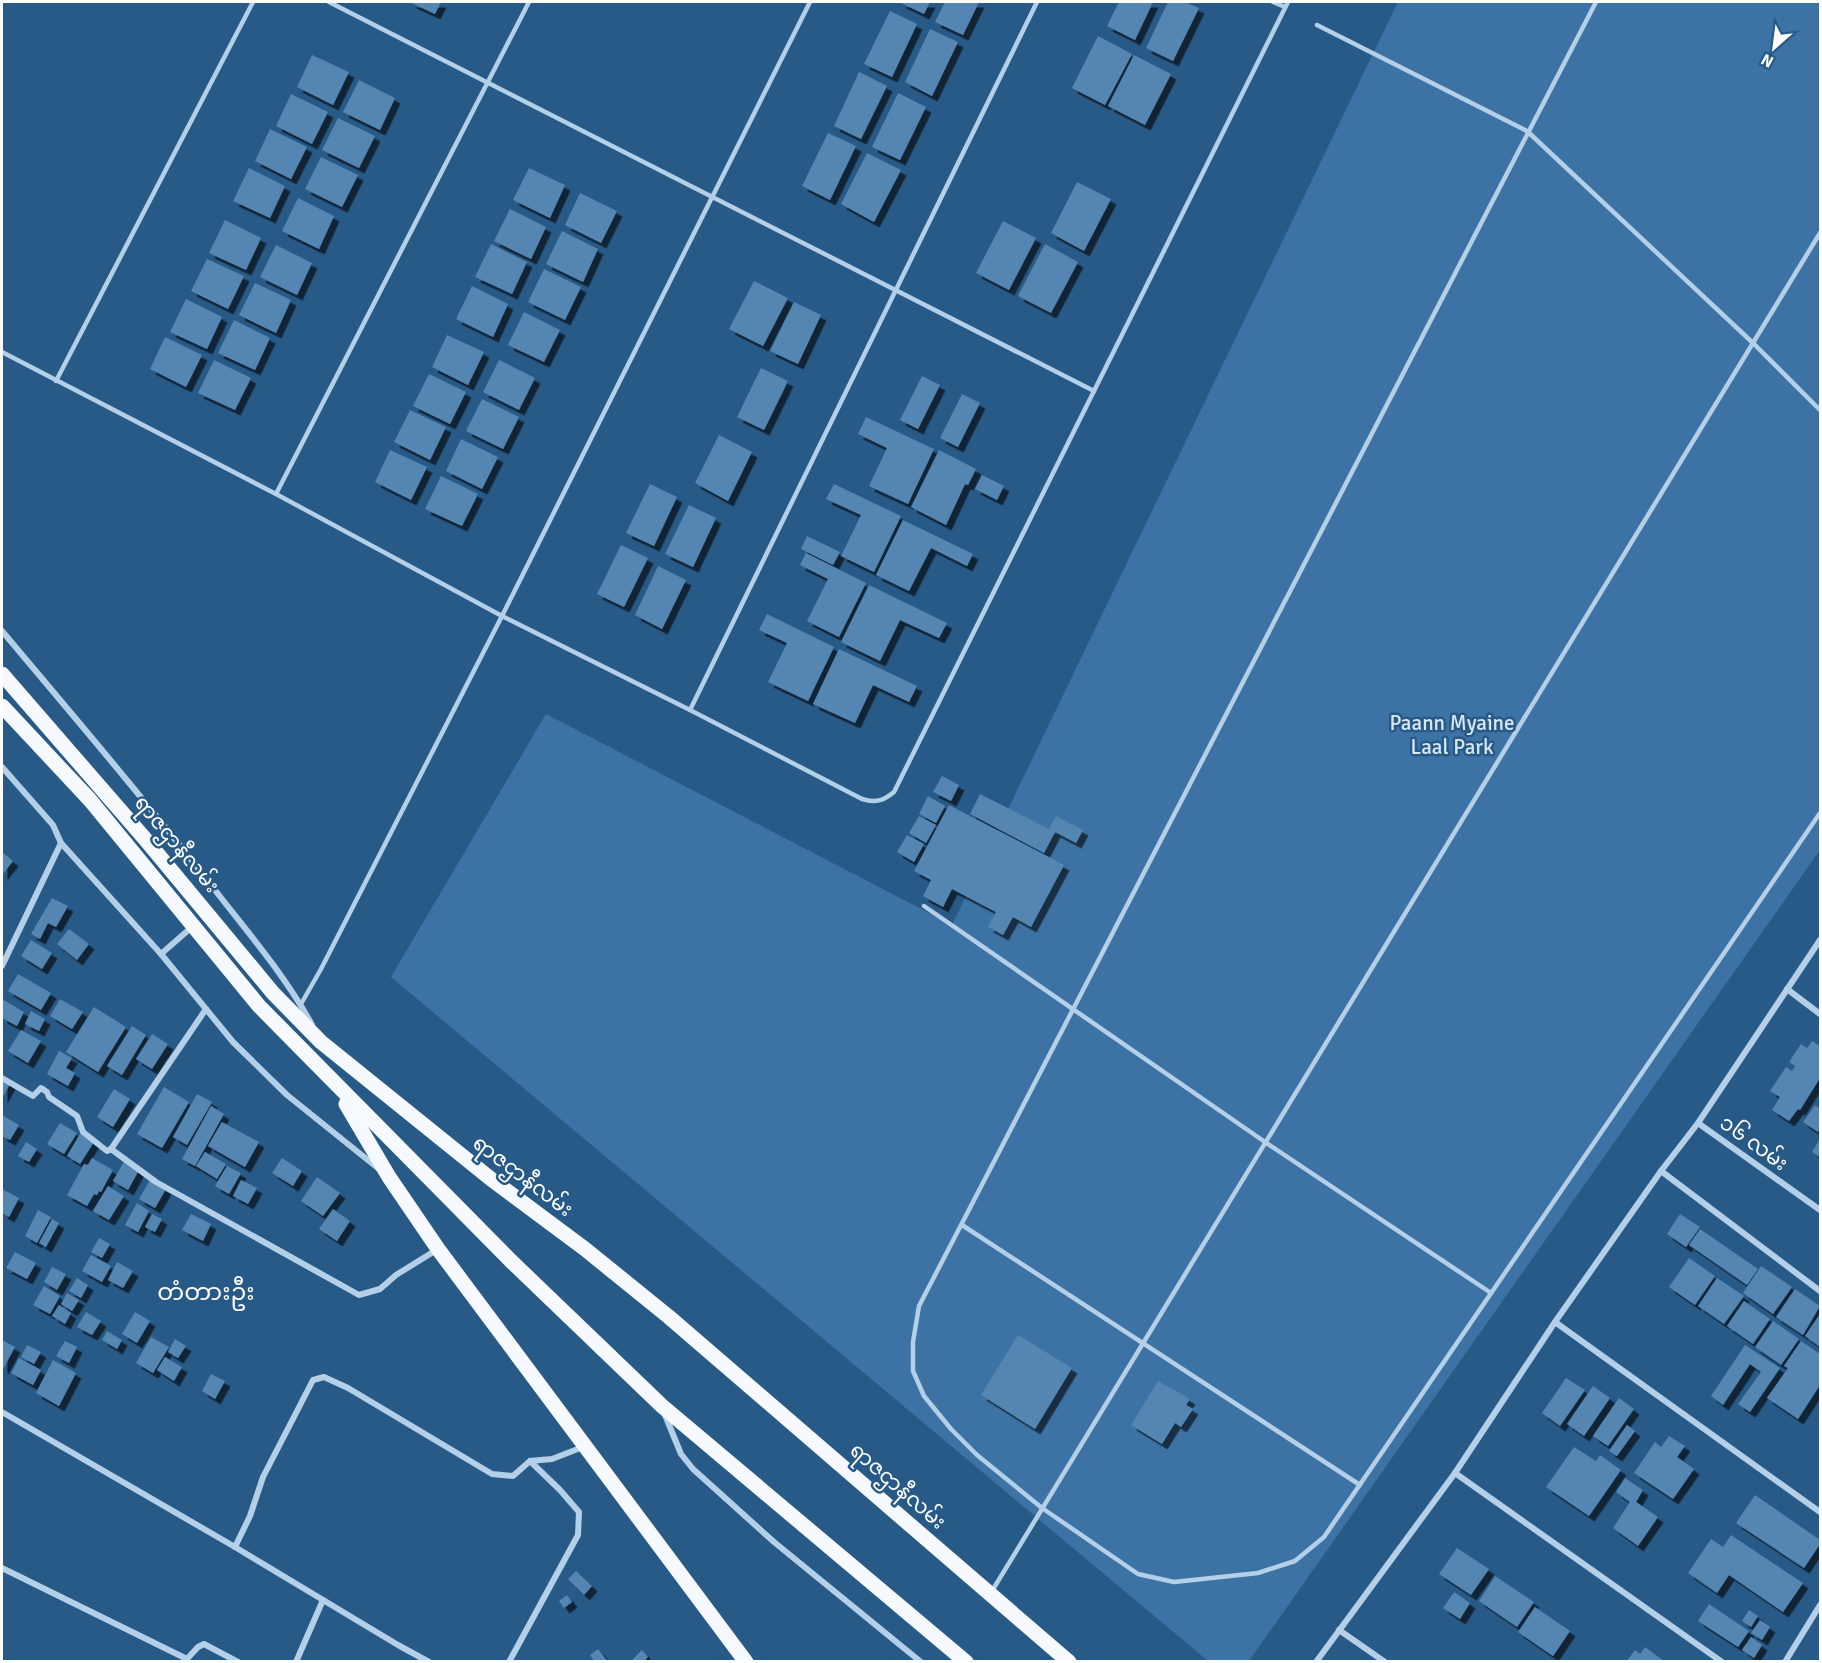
<svg xmlns="http://www.w3.org/2000/svg" width="1822" height="1663" font-family="Signika,'Noto Sans Myanmar',sans-serif">
<defs>
<filter id="shadow"><feDropShadow dx="5.5" dy="5.5" stdDeviation="0" flood-color="#0009"/></filter>
</defs>
<rect width="100%" height="100%" fill="#285a88"/>
<!-- green -->
<polygon fill="#3d73a4" points="1398,2 1820,2 1820,850 1249,1661 1208,1661 391,977 546,714 952,925"/>
<!-- building -->
<g fill="#5585b1" filter="url(#shadow)">
<polygon points="409,2 441,2 435,14"/>
<polygon points="899,2 930,2 924,14"/>
<polygon points="945,2 979,2 963,35 935,22"/>
<polygon points="1119,2 1153,2 1135,40 1107,26"/>
<polygon points="1168,2 1185,2 1199,8 1173,61 1146,48"/>
<polygon points="890,11 917,24 892,77 864,64"/>
<polygon points="930,29 958,42 932,96 905,82"/>
<polygon points="1098,36 1132,54 1105,105 1072,88"/>
<polygon points="312,55 349,72 333,105 297,87"/>
<polygon points="1134,55 1171,74 1145,125 1108,106"/>
<polygon points="859,72 887,86 861,139 834,126"/>
<polygon points="359,80 395,98 380,130 343,112"/>
<polygon points="898,93 926,107 900,160 872,147"/>
<polygon points="291,94 328,112 312,144 276,126"/>
<polygon points="338,118 375,136 359,168 322,150"/>
<polygon points="270,129 307,147 291,179 255,161"/>
<polygon points="828,133 856,146 830,200 802,186"/>
<polygon points="867,153 901,170 874,222 841,204"/>
<polygon points="321,157 358,175 342,207 305,189"/>
<polygon points="249,168 285,186 270,218 233,201"/>
<polygon points="529,168 565,185 550,218 513,200"/>
<polygon points="1077,182 1111,199 1084,251 1051,233"/>
<polygon points="580,193 617,211 601,243 565,225"/>
<polygon points="298,198 334,216 319,249 282,231"/>
<polygon points="510,209 546,227 531,259 494,241"/>
<polygon points="225,220 261,238 246,270 209,253"/>
<polygon points="1003,221 1036,238 1009,290 976,273"/>
<polygon points="562,231 598,249 583,282 546,264"/>
<polygon points="491,244 527,262 512,294 475,277"/>
<polygon points="1045,244 1078,262 1051,313 1018,296"/>
<polygon points="276,245 312,263 297,295 260,277"/>
<polygon points="207,259 244,276 228,309 191,291"/>
<polygon points="544,269 581,287 565,320 528,302"/>
<polygon points="754,281 788,298 763,346 729,329"/>
<polygon points="255,283 291,300 276,333 239,315"/>
<polygon points="472,286 508,304 493,337 456,319"/>
<polygon points="186,299 222,317 207,349 170,332"/>
<polygon points="794,302 821,315 798,364 770,351"/>
<polygon points="524,312 560,330 544,362 508,345"/>
<polygon points="234,320 270,338 255,370 218,353"/>
<polygon points="447,335 484,352 468,385 432,367"/>
<polygon points="165,337 202,355 186,387 150,369"/>
<polygon points="214,360 251,378 235,410 198,393"/>
<polygon points="499,360 535,378 519,410 483,392"/>
<polygon points="761,368 788,381 764,430 737,417"/>
<polygon points="429,374 466,392 450,424 413,406"/>
<polygon points="922,376 940,385 918,429 900,420"/>
<polygon points="962,394 980,403 958,447 940,438"/>
<polygon points="482,399 519,417 503,449 466,431"/>
<polygon points="410,410 446,427 430,460 394,442"/>
<polygon points="866,417 934,449 908,504 869,486 887,448 858,434"/>
<polygon points="719,435 752,452 728,501 695,483"/>
<polygon points="461,439 498,457 482,489 446,471"/>
<polygon points="390,450 427,467 411,500 375,482"/>
<polygon points="939,450 976,469 968,485 965,484 946,525 911,507"/>
<polygon points="982,475 1004,486 997,500 975,489"/>
<polygon points="441,476 478,494 462,526 425,509"/>
<polygon points="650,484 677,497 654,546 626,533"/>
<polygon points="834,484 901,516 874,572 841,556 861,515 826,499"/>
<polygon points="689,505 716,518 693,567 665,554"/>
<polygon points="903,520 973,554 967,566 931,548 909,591 876,575"/>
<polygon points="807,536 840,552 833,565 801,549"/>
<polygon points="621,545 648,558 624,607 597,594"/>
<polygon points="806,553 866,583 839,637 807,621 828,579 800,565"/>
<polygon points="658,566 686,580 662,629 635,615"/>
<polygon points="869,585 947,623 939,638 900,620 880,661 841,642"/>
<polygon points="767,614 834,647 808,701 768,682 787,643 759,630"/>
<polygon points="839,649 917,686 909,702 873,685 855,723 813,704"/>
<polygon points="942,776 959,785 951,801 933,792"/>
<polygon points="980,794 1049,829 1056,816 1083,830 1076,843 1055,832 1044,853 970,814"/>
<polygon points="928,796 945,806 936,823 919,814"/>
<polygon points="949,805 1064,865 1031,927 1013,917 1003,935 988,927 996,912 952,889 943,907 923,896 931,880 914,871"/>
<polygon points="919,816 936,825 926,843 909,833"/>
<polygon points="907,835 924,844 914,862 897,852"/>
<polygon points="2,852 13,861 2,875"/>
<polygon points="52,898 68,906 56,927 48,923 40,939 31,934"/>
<polygon points="69,929 89,944 77,960 57,944"/>
<polygon points="31,940 52,953 42,969 21,956"/>
<polygon points="18,974 51,993 41,1010 8,991"/>
<polygon points="2,999 24,1012 17,1026 2,1018"/>
<polygon points="60,999 83,1012 72,1029 50,1016"/>
<polygon points="94,1007 126,1027 98,1072 66,1052"/>
<polygon points="31,1011 45,1019 39,1031 25,1024"/>
<polygon points="132,1026 146,1035 122,1075 107,1066"/>
<polygon points="21,1030 41,1041 28,1063 8,1051"/>
<polygon points="152,1034 168,1044 152,1069 136,1059"/>
<polygon points="1812,1041 1820,1046 1820,1078 1800,1110 1798,1109 1789,1121 1772,1110 1780,1097 1770,1091 1786,1067 1792,1071 1795,1066 1789,1062 1801,1044 1807,1048"/>
<polygon points="59,1051 72,1058 66,1068 75,1073 68,1086 47,1074"/>
<polygon points="2,1078 10,1084 2,1098"/>
<polygon points="164,1087 189,1102 162,1148 137,1134"/>
<polygon points="114,1089 130,1099 113,1127 97,1117"/>
<polygon points="197,1094 212,1102 187,1145 173,1137"/>
<polygon points="1815,1105 1820,1109 1820,1128 1818,1132 1803,1122"/>
<polygon points="211,1106 224,1114 195,1166 182,1159"/>
<polygon points="2,1115 19,1125 10,1140 2,1136"/>
<polygon points="222,1122 259,1142 245,1167 208,1146"/>
<polygon points="60,1123 77,1133 64,1154 47,1144"/>
<polygon points="80,1134 94,1142 80,1164 67,1156"/>
<polygon points="1820,1139 1820,1157 1812,1152"/>
<polygon points="26,1142 37,1149 29,1162 18,1156"/>
<polygon points="205,1152 226,1164 217,1179 196,1166"/>
<polygon points="92,1158 113,1170 101,1192 99,1191 97,1195 94,1194 87,1206 67,1195 84,1164 88,1165"/>
<polygon points="282,1158 302,1171 293,1186 272,1173"/>
<polygon points="125,1160 139,1170 128,1190 113,1181"/>
<polygon points="227,1166 241,1173 229,1194 215,1186"/>
<polygon points="317,1177 340,1193 323,1216 301,1201"/>
<polygon points="150,1180 166,1189 155,1208 139,1199"/>
<polygon points="241,1180 257,1188 248,1204 233,1196"/>
<polygon points="108,1186 124,1196 109,1220 93,1211"/>
<polygon points="2,1189 19,1198 9,1217 2,1213"/>
<polygon points="137,1203 149,1211 138,1232 125,1225"/>
<polygon points="333,1209 350,1221 337,1241 319,1229"/>
<polygon points="38,1210 51,1217 37,1243 25,1236"/>
<polygon points="152,1214 162,1219 155,1232 145,1227"/>
<polygon points="191,1214 211,1224 203,1241 182,1230"/>
<polygon points="1680,1214 1700,1227 1686,1247 1667,1234"/>
<polygon points="52,1219 59,1223 46,1247 39,1243"/>
<polygon points="1700,1229 1758,1269 1747,1285 1689,1245"/>
<polygon points="99,1238 110,1244 102,1258 91,1252"/>
<polygon points="15,1252 36,1263 27,1279 6,1268"/>
<polygon points="91,1255 111,1266 102,1282 82,1271"/>
<polygon points="1689,1258 1715,1276 1695,1305 1669,1287"/>
<polygon points="117,1262 133,1271 123,1288 108,1280"/>
<polygon points="1761,1266 1792,1287 1773,1314 1743,1293"/>
<polygon points="52,1267 66,1274 57,1290 44,1282"/>
<polygon points="77,1278 88,1285 81,1298 69,1291"/>
<polygon points="1717,1278 1744,1296 1724,1324 1698,1306"/>
<polygon points="44,1286 60,1296 50,1314 33,1305"/>
<polygon points="1795,1289 1820,1306 1803,1335 1776,1317"/>
<polygon points="67,1293 79,1300 72,1311 61,1304"/>
<polygon points="1744,1301 1770,1319 1753,1344 1727,1326"/>
<polygon points="59,1305 71,1313 65,1324 52,1316"/>
<polygon points="86,1312 101,1321 92,1335 77,1327"/>
<polygon points="135,1312 150,1321 137,1343 122,1334"/>
<polygon points="1820,1314 1820,1347 1805,1336"/>
<polygon points="1773,1321 1799,1339 1781,1365 1755,1347"/>
<polygon points="107,1331 122,1340 117,1349 102,1340"/>
<polygon points="1018,1335 1072,1368 1035,1429 981,1395"/>
<polygon points="151,1337 169,1347 153,1373 136,1363"/>
<polygon points="175,1339 186,1346 178,1358 168,1352"/>
<polygon points="2,1340 15,1347 3,1369 2,1368"/>
<polygon points="65,1341 77,1347 69,1363 56,1356"/>
<polygon points="1801,1341 1820,1354 1820,1385 1798,1419 1767,1398 1788,1368 1784,1366"/>
<polygon points="27,1345 41,1352 34,1364 21,1357"/>
<polygon points="1745,1345 1780,1368 1750,1412 1738,1404 1761,1372 1750,1364 1723,1405 1711,1396"/>
<polygon points="165,1357 182,1367 174,1381 157,1370"/>
<polygon points="19,1358 41,1370 33,1385 11,1373"/>
<polygon points="53,1360 76,1373 59,1406 36,1393"/>
<polygon points="211,1374 225,1381 215,1399 202,1391"/>
<polygon points="1566,1378 1585,1390 1560,1426 1542,1413"/>
<polygon points="1158,1381 1190,1399 1186,1405 1193,1409 1181,1427 1175,1423 1162,1444 1131,1425"/>
<polygon points="1593,1386 1610,1398 1584,1436 1567,1424"/>
<polygon points="1619,1398 1634,1409 1608,1446 1593,1436"/>
<polygon points="1627,1425 1635,1431 1617,1456 1609,1451"/>
<polygon points="1669,1436 1685,1446 1677,1457 1694,1469 1673,1499 1634,1473 1655,1442 1661,1447"/>
<polygon points="1574,1447 1596,1461 1600,1455 1621,1470 1589,1516 1546,1487"/>
<polygon points="1625,1478 1643,1490 1636,1502 1658,1517 1638,1546 1613,1528 1630,1502 1616,1492"/>
<polygon points="1755,1495 1820,1540 1820,1544 1804,1568 1736,1523"/>
<polygon points="1731,1535 1803,1583 1783,1612 1729,1575 1717,1593 1688,1573 1711,1539 1723,1547"/>
<polygon points="1457,1548 1489,1569 1471,1595 1439,1574"/>
<polygon points="576,1571 592,1586 584,1595 568,1579"/>
<polygon points="1495,1576 1534,1602 1517,1627 1479,1601"/>
<polygon points="1454,1592 1470,1603 1460,1619 1443,1608"/>
<polygon points="567,1595 572,1602 564,1608 559,1601"/>
<polygon points="1709,1604 1749,1631 1738,1647 1698,1621"/>
<polygon points="1535,1607 1570,1631 1553,1656 1518,1632"/>
<polygon points="1749,1610 1758,1616 1751,1627 1742,1621"/>
<polygon points="1760,1620 1770,1627 1762,1640 1751,1633"/>
<polygon points="1751,1637 1762,1645 1754,1658 1742,1650"/>
<polygon points="1645,1647 1665,1662 1626,1662 1635,1650 1640,1654"/>
<polygon points="598,1649 608,1662 595,1662 590,1655"/>
<polygon points="642,1650 648,1657 643,1662 634,1662 632,1660"/>
</g>
<g fill="none" stroke-linecap="round" stroke-linejoin="round">
<!-- lane -->
<g stroke="#b4d0e8" stroke-width="4.5">
<polyline points="329,2 1094,391"/>
<polyline points="1273,2 1285,7"/>
<polyline points="1596,2 919,1306 913,1342 913,1371 924,1396 951,1429 977,1455 1042,1508 1138,1574 1174,1582 1258,1573 1295,1561 1324,1537 1820,813"/>
<polyline points="1317,25 1527,131 1753,343 1820,410"/>
<path d="M2,352l274,142 226,122 188,94 172,89c14,4 21,2 32,-7l394,-790"/>
<polyline points="56,381 253,2"/>
<polyline points="276,494 529,2"/>
<polyline points="690,710 1037,2"/>
<polyline points="924,906 1265,1142 1491,1293"/>
<polyline points="301,1004 321,969 502,616 810,2"/>
<polyline points="962,1225 1360,1485"/>
<polyline points="992,1591 1820,233"/>
</g>
<!-- street -->
<g stroke="#b4d0e8" stroke-width="6">
<path d="M2,631c74,88 149,176 220,268 32,41 66,81 90,126"/>
<polyline points="2,767 53,825 61,843 161,954 233,1042 287,1095 379,1169"/>
<polyline points="161,954 193,926"/>
<polyline points="2,966 61,843"/>
<polyline points="1787,989 1820,1014"/>
<polyline points="2,1078 33,1096 41,1088 47,1092 49,1097 77,1116 83,1132 107,1151 111,1149 156,1182 359,1295 380,1289 396,1275 438,1249"/>
<polyline points="1698,1123 1820,1210"/>
<polyline points="111,1149 206,1009"/>
<polyline points="1661,1171 1820,1291"/>
<polyline points="1555,1322 1820,1512"/>
<polyline points="2,1412 235,1547 398,1645 429,1662"/>
<polyline points="665,1415 681,1454 693,1469 774,1542 921,1662"/>
<polyline points="1455,1473 1722,1662"/>
<polyline points="235,1547 250,1516 263,1477 313,1380 324,1377 348,1388 492,1474 513,1476 530,1461 552,1459 583,1447"/>
<polyline points="2,1568 187,1659 198,1647 204,1644 238,1662"/>
<polyline points="1339,1630 1385,1662"/>
<polyline points="296,1662 323,1600"/>
<polyline points="509,1662 578,1535 579,1512 560,1490 530,1461"/>
<polyline points="1316,1662 1455,1473 1555,1322 1661,1171 1698,1123 1820,940"/>
<polyline points="1785,1662 1820,1605"/>
</g>
<!-- primary -->
<g stroke="#f6fafe" stroke-width="15">
<polyline points="2,674 146,840 273,993 321,1042 491,1179 585,1249 669,1317 1069,1662"/>
<polyline points="2,706 90,800 259,1006 511,1261 662,1406 966,1662"/>
<polyline points="346,1104 389,1177 438,1249 746,1662"/>
</g>
</g>
<g text-anchor="middle" dominant-baseline="central" stroke-width="5" stroke-linejoin="round" paint-order="stroke">
<!-- park labels -->
<g font-size="21" fill="#d8e8f7" stroke="#285a88">
<text x="1452" y="723">Paann Myaine<tspan x="1452" dy="24">Laal Park</tspan></text>
</g>
<!-- street labels -->
<g font-size="21" fill="#fff" stroke="#285a88">
<text transform="translate(177 844) rotate(50)">ရာဇဌာနီလမ်း</text>
<text transform="translate(1754 1143) rotate(36)">၁၆ လမ်း</text>
<text transform="translate(523 1176) rotate(37)">ရာဇဌာနီလမ်း</text>
<text transform="translate(898 1486) rotate(41)">ရာဇဌာနီလမ်း</text>
</g>
<!-- quarter labels -->
<g font-size="24" fill="#fff" stroke="#285a88">
<text x="206" y="1292">တံတားဦး</text>
</g>
</g>
<!-- border -->
<rect width="1822" height="1663" fill="none" stroke="#ffffff" stroke-width="6"/>
<!-- north arrow -->
<g transform="translate(1774 48) rotate(208)" stroke="#285a88" stroke-width="4.5" paint-order="stroke">
<path d="M0-4.5L10 22L0 15L-10 22Z" fill="#ffffff"/>
<text y="-9" font-size="16" font-weight="bold" text-anchor="middle" fill="#ffffff">N</text>
</g>
</svg>
